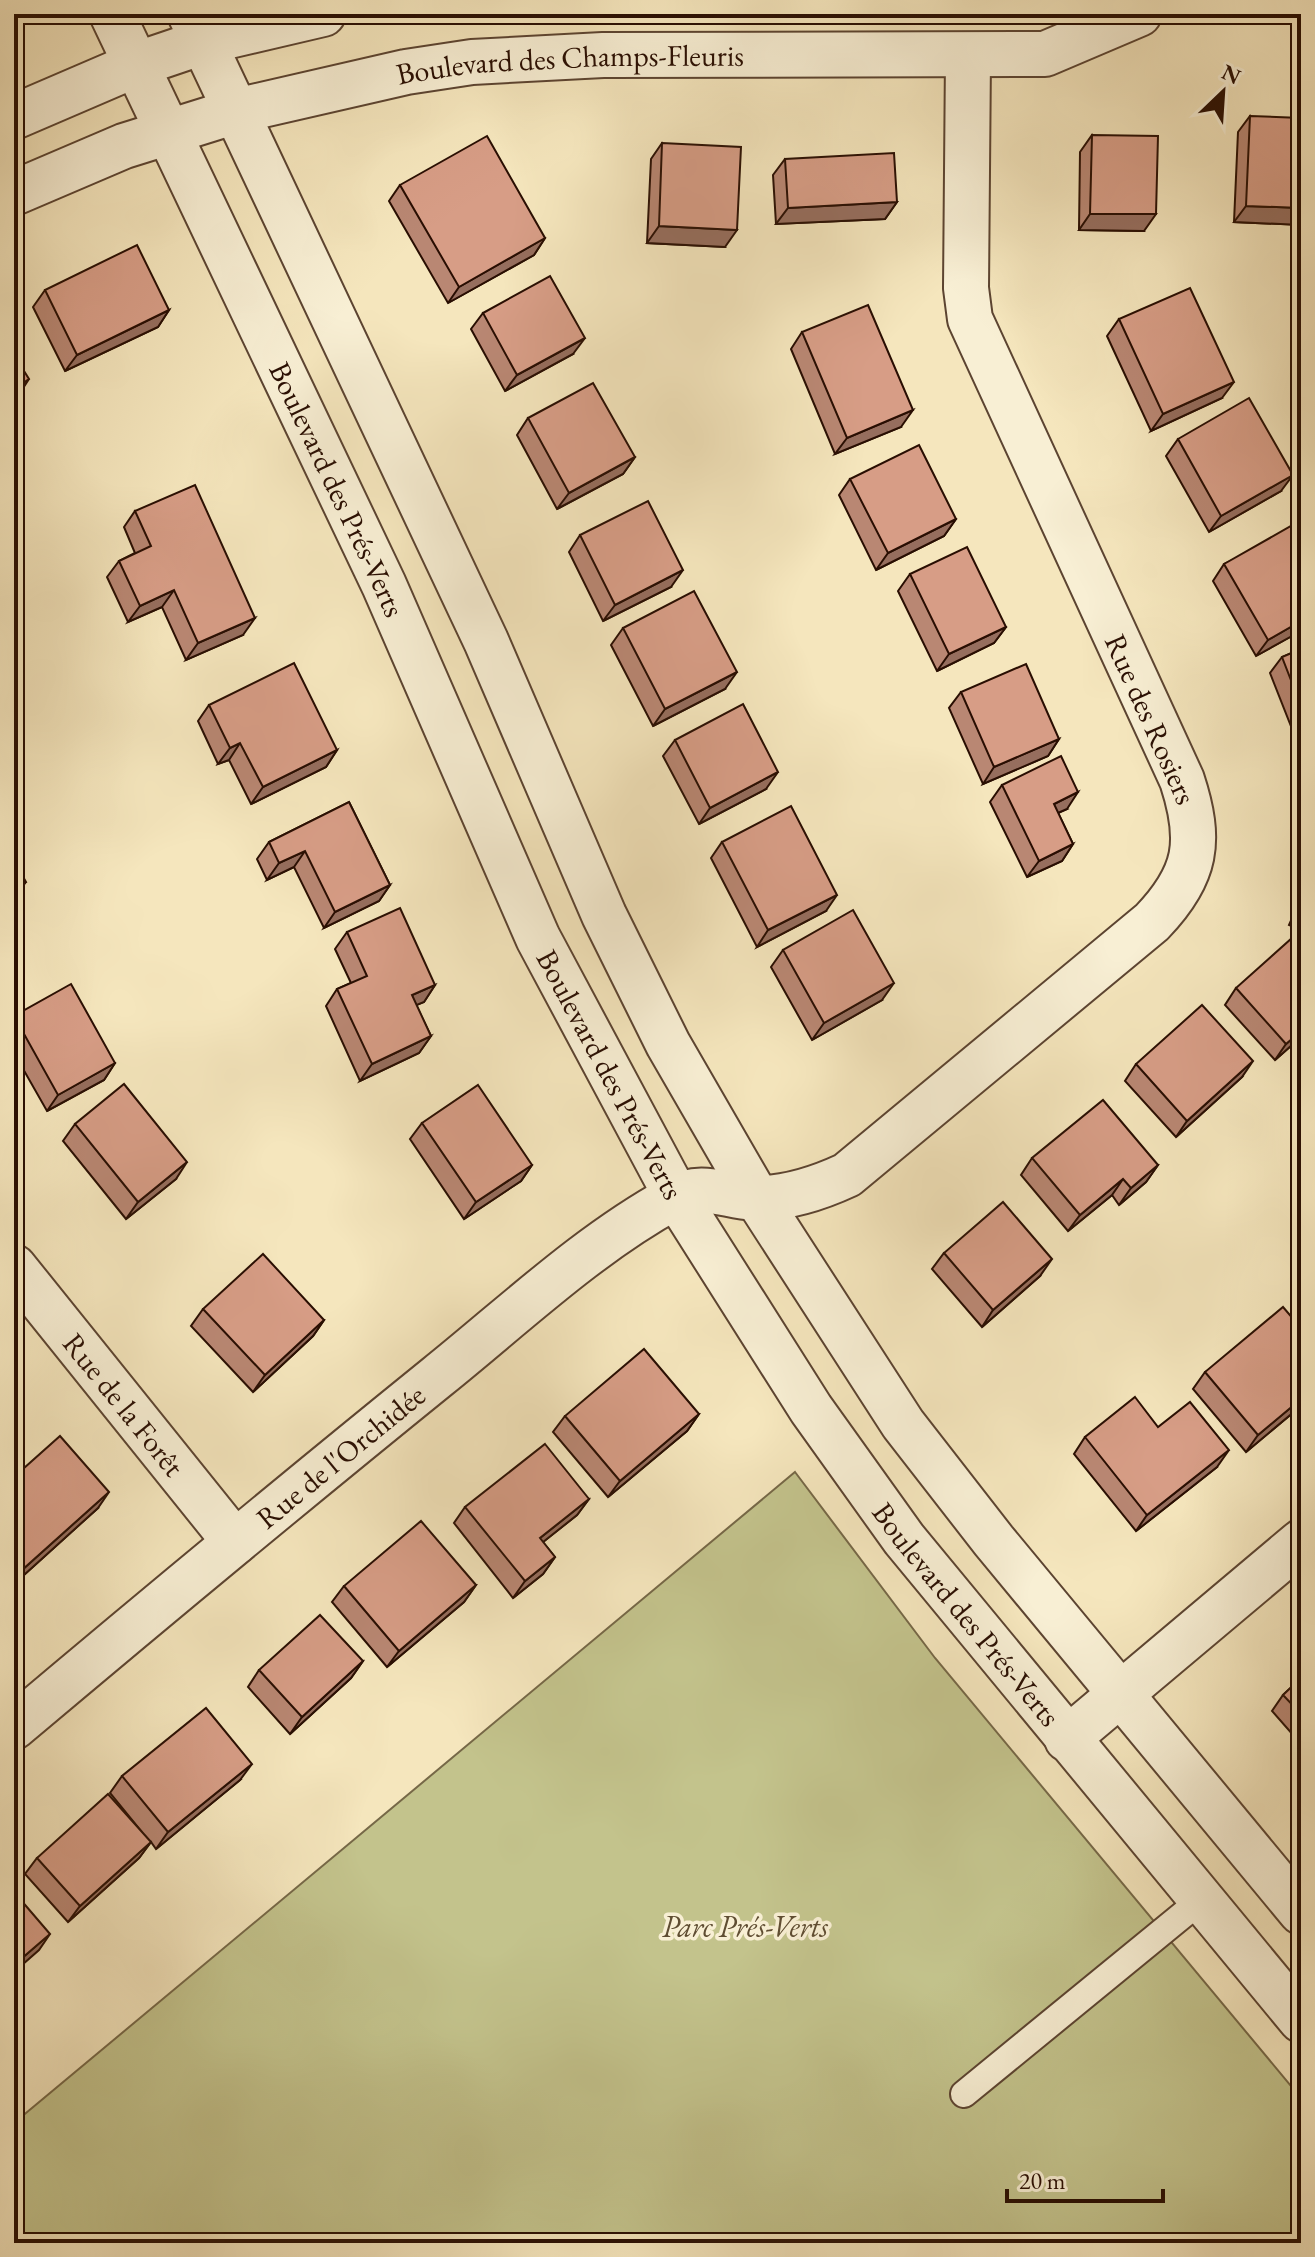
<svg xmlns="http://www.w3.org/2000/svg" width="1315" height="2257" font-family="'EB Garamond',serif">
<rect width="100%" height="100%" fill="#f5e6bd"/>
<filter id="stains"><feTurbulence type="fractalNoise" baseFrequency=".0025" numOctaves="4"/><feColorMatrix values="0 0 0 0 .2 0 0 0 0 .09 0 0 0 0 .02 0 0 0 .5 -.17"/></filter>
<radialGradient id="worn" r=".72"><stop offset=".6" stop-color="#630" stop-opacity="0"/><stop offset="1" stop-color="#630" stop-opacity=".3"/></radialGradient>
<!-- green -->
<polygon fill="#c3c38c" stroke="#766847" stroke-width="2" points="795,1472 935,1658 1301,2098 1301,2243 14,2243 14,2123"/>
<g fill="none" stroke-linecap="round" stroke-linejoin="round">
<!-- lane casing -->
<g stroke="#5c4431" stroke-width="30">
<polyline id="lane" points="964,2094 1201,1900"/>
</g>
<!-- street casing -->
<g stroke="#5c4431" stroke-width="48">
<g id="street">
<path id="s1" d="M112,14l272,571 154,353 138,258 135,213 93,130 397,481"/>
<polyline points="190,14 486,641 604,915 668,1044 757,1198 903,1424 994,1541 1301,1912"/>
<polyline points="14,117 135,65 203,42 323,14"/>
<path id="s2" d="M14,193l110,-47 112,-35 170,-39 66,-10 131,-7 442,-1 94,-40"/>
<path id="s3" d="M14,1267l221,275"/>
<path id="s4" d="M14,1727c140,-118 281,-235 423,-350 76,-61 150,-132 236,-179 29,-16 51,-2 81,0 32,1 65,-10 93,-23l305,-253c45,-47 50,-81 30,-142l-212,-461 -4,-31 2,-232"/>
<polyline points="1067,1739 1301,1542"/>
</g>
</g>
<!-- lane -->
<use href="#lane" stroke="#f8efd4" stroke-width="26"/>
<!-- street -->
<use href="#street" stroke="#f8efd4" stroke-width="44"/>
</g>
<!-- wall -->
<g fill="#b98773" stroke="#290e02" stroke-width="2">
<polygon points="1250,116 1301,225 1234,222 1238,132"/>
<polygon points="1092,135 1144,231 1079,230 1080,152"/>
<polygon points="662,143 725,247 647,243 651,159"/>
<polygon points="785,159 897,202 885,219 776,224 773,175"/>
<polygon points="400,185 545,238 534,255 448,303 389,201"/>
<polygon points="45,290 169,310 158,327 65,371 33,307"/>
<polygon points="483,313 573,354 505,391 471,329"/>
<polygon points="1119,319 1222,398 1151,431 1107,336"/>
<polygon points="802,332 901,427 835,454 791,349"/>
<polygon points="528,418 635,457 623,474 557,509 517,435"/>
<polygon points="1178,439 1281,491 1209,532 1166,456"/>
<polygon points="850,479 956,519 944,536 876,570 839,495"/>
<polygon points="135,511 243,635 186,660 162,607 128,622 107,577 119,561 135,553 124,527"/>
<polygon points="1301,528 1301,631 1256,656 1213,581 1224,564"/>
<polygon points="580,535 671,587 603,621 569,552"/>
<polygon points="910,574 1006,627 994,643 937,671 898,591"/>
<polygon points="623,628 725,689 653,726 611,645"/>
<polygon points="1301,649 1301,743 1298,744 1270,673 1282,657"/>
<polygon points="961,692 1059,739 1048,756 983,784 949,708"/>
<polygon points="209,705 337,750 326,767 251,804 229,760 218,764 198,721"/>
<polygon points="675,740 766,789 699,824 663,756"/>
<polygon points="1002,785 1067,809 1058,813 1073,844 1062,861 1027,877 990,802"/>
<polygon points="349,802 390,885 379,901 324,928 294,867 267,880 257,859 269,842"/>
<polygon points="722,842 826,911 757,947 711,858"/>
<polygon points="1301,898 1301,930 1289,925"/>
<polygon points="347,932 435,985 424,1002 416,1005 431,1036 419,1053 360,1081 326,1006 337,989 351,983 335,949"/>
<polygon points="783,950 882,1000 812,1040 771,967"/>
<polygon points="1236,988 1301,1037 1275,1060 1225,1005"/>
<polygon points="14,1016 115,1063 104,1080 47,1111 14,1053"/>
<polygon points="1136,1064 1242,1077 1176,1137 1125,1081"/>
<polygon points="422,1123 532,1165 521,1181 464,1219 410,1139"/>
<polygon points="75,1124 176,1179 126,1219 63,1141"/>
<polygon points="1032,1158 1158,1165 1146,1182 1119,1205 1112,1195 1068,1231 1021,1175"/>
<polygon points="944,1253 1040,1276 982,1327 932,1269"/>
<polygon points="1301,1301 1301,1321 1293,1312"/>
<polygon points="203,1309 324,1320 313,1336 253,1392 191,1326"/>
<polygon points="1301,1328 1301,1406 1246,1452 1193,1389 1205,1372"/>
<polygon points="699,1414 687,1431 608,1497 553,1432 565,1416"/>
<polygon points="1158,1427 1217,1467 1136,1531 1074,1454 1085,1437"/>
<polygon points="14,1477 98,1508 14,1584"/>
<polygon points="589,1499 577,1515 543,1542 555,1557 543,1574 513,1598 454,1523 465,1507"/>
<polygon points="476,1585 464,1602 387,1667 332,1602 344,1586"/>
<polygon points="363,1661 351,1678 290,1734 248,1687 259,1670"/>
<polygon points="1301,1678 1301,1744 1272,1711 1283,1695"/>
<polygon points="122,1776 240,1780 156,1849 151,1842 139,1858 68,1922 25,1874 37,1858 141,1831 110,1793"/>
</g>
<!-- shaded-wall -->
<g fill="#966e5e" stroke="#290e02" stroke-width="2">
<polygon points="897,202 885,219 776,224 788,208"/>
<polygon points="1246,206 1301,208 1301,225 1234,222"/>
<polygon points="1090,214 1156,214 1144,231 1079,230"/>
<polygon points="659,226 737,230 725,247 647,243"/>
<polygon points="545,238 534,255 448,303 459,287"/>
<polygon points="169,310 158,327 65,371 77,355"/>
<polygon points="585,338 573,354 505,391 517,375"/>
<polygon points="29,379 18,396 14,398 14,389"/>
<polygon points="1234,382 1222,398 1151,431 1163,414"/>
<polygon points="913,410 901,427 835,454 847,438"/>
<polygon points="635,457 623,474 557,509 569,493"/>
<polygon points="1293,475 1281,491 1209,532 1221,516"/>
<polygon points="956,519 944,536 876,570 888,553"/>
<polygon points="683,570 671,587 603,621 615,605"/>
<polygon points="174,590 162,607 128,622 140,606"/>
<polygon points="255,618 243,635 186,660 198,643"/>
<polygon points="1301,621 1301,631 1256,656 1268,640"/>
<polygon points="1006,627 994,643 937,671 949,654"/>
<polygon points="737,672 725,689 653,726 665,709"/>
<polygon points="1059,739 1048,756 983,784 994,767"/>
<polygon points="240,743 229,760 218,764 230,748"/>
<polygon points="337,750 326,767 251,804 263,787"/>
<polygon points="778,772 766,789 699,824 710,808"/>
<polygon points="1078,792 1067,809 1042,820 1054,804"/>
<polygon points="1073,844 1062,861 1027,877 1039,861"/>
<polygon points="305,851 294,867 267,880 279,863"/>
<polygon points="26,882 14,898 14,888"/>
<polygon points="390,885 379,901 324,928 335,912"/>
<polygon points="837,895 826,911 757,947 768,930"/>
<polygon points="894,983 882,1000 812,1040 824,1023"/>
<polygon points="435,985 424,1002 400,1012 412,995"/>
<polygon points="1301,1031 1301,1037 1275,1060 1286,1044"/>
<polygon points="431,1036 419,1053 360,1081 372,1064"/>
<polygon points="1253,1061 1242,1077 1176,1137 1187,1121"/>
<polygon points="115,1063 104,1080 47,1111 58,1095"/>
<polygon points="187,1162 176,1179 126,1219 138,1202"/>
<polygon points="532,1165 521,1181 464,1219 476,1202"/>
<polygon points="1158,1165 1146,1182 1119,1205 1131,1188"/>
<polygon points="1123,1179 1112,1195 1068,1231 1080,1215"/>
<polygon points="1052,1259 1040,1276 982,1327 993,1310"/>
<polygon points="324,1320 313,1336 253,1392 265,1375"/>
<polygon points="1301,1399 1301,1406 1246,1452 1258,1435"/>
<polygon points="699,1414 687,1431 608,1497 620,1481"/>
<polygon points="1229,1450 1217,1467 1136,1531 1147,1515"/>
<polygon points="109,1492 98,1508 14,1584 22,1570"/>
<polygon points="589,1499 577,1515 528,1554 540,1538"/>
<polygon points="555,1557 543,1574 513,1598 525,1581"/>
<polygon points="476,1585 464,1602 387,1667 399,1651"/>
<polygon points="363,1661 351,1678 290,1734 302,1717"/>
<polygon points="252,1764 240,1780 156,1849 168,1832"/>
<polygon points="151,1842 139,1858 68,1922 80,1906"/>
<polygon points="50,1934 39,1950 14,1972 14,1965"/>
</g>
<!-- building -->
<g fill="#d79d86" stroke="#290e02" stroke-width="2">
<polygon points="1250,116 1301,118 1301,208 1246,206"/>
<polygon points="1092,135 1158,136 1156,214 1090,214"/>
<polygon points="487,136 545,238 459,287 400,185"/>
<polygon points="662,143 741,147 737,230 659,226"/>
<polygon points="894,153 897,202 788,208 785,159"/>
<polygon points="137,245 169,310 77,355 45,290"/>
<polygon points="550,276 585,338 517,375 483,313"/>
<polygon points="1190,288 1234,382 1163,414 1119,319"/>
<polygon points="868,305 913,410 847,438 802,332"/>
<polygon points="14,355 29,379 14,389"/>
<polygon points="593,383 635,457 569,493 528,418"/>
<polygon points="1249,398 1293,475 1221,516 1178,439"/>
<polygon points="919,445 956,519 888,553 850,479"/>
<polygon points="195,485 255,618 198,643 174,590 140,606 119,561 151,546 135,511"/>
<polygon points="648,501 683,570 615,605 580,535"/>
<polygon points="1298,522 1301,528 1301,621 1268,640 1224,564"/>
<polygon points="967,547 1006,627 949,654 910,574"/>
<polygon points="694,591 737,672 665,709 623,628"/>
<polygon points="1301,649 1301,706 1282,657"/>
<polygon points="294,663 337,750 263,787 240,743 230,748 209,705"/>
<polygon points="1026,664 1059,739 994,767 961,692"/>
<polygon points="743,704 778,772 710,808 675,740"/>
<polygon points="1061,756 1078,792 1054,804 1073,844 1039,861 1002,785"/>
<polygon points="349,802 390,885 335,912 305,851 279,863 269,842"/>
<polygon points="791,806 837,895 768,930 722,842"/>
<polygon points="14,860 26,882 14,888"/>
<polygon points="400,908 435,985 412,995 431,1036 372,1064 337,989 367,976 347,932"/>
<polygon points="853,910 894,983 824,1023 783,950"/>
<polygon points="1292,938 1301,948 1301,1031 1286,1044 1236,988"/>
<polygon points="71,984 115,1063 58,1095 14,1016"/>
<polygon points="1202,1005 1253,1061 1187,1121 1136,1064"/>
<polygon points="124,1084 187,1162 138,1202 75,1124"/>
<polygon points="478,1085 532,1165 476,1202 422,1123"/>
<polygon points="1103,1100 1158,1165 1131,1188 1123,1179 1080,1215 1032,1158"/>
<polygon points="1003,1202 1052,1259 993,1310 944,1253"/>
<polygon points="263,1254 324,1320 265,1375 203,1309"/>
<polygon points="1283,1307 1301,1328 1301,1399 1258,1435 1205,1372"/>
<polygon points="644,1349 699,1414 620,1481 565,1416"/>
<polygon points="1135,1397 1158,1427 1190,1402 1229,1450 1147,1515 1085,1437"/>
<polygon points="60,1436 109,1492 22,1570 14,1562 14,1477"/>
<polygon points="545,1444 589,1499 540,1538 555,1557 525,1581 465,1507"/>
<polygon points="421,1521 476,1585 399,1651 344,1586"/>
<polygon points="320,1615 363,1661 302,1717 259,1670"/>
<polygon points="1301,1678 1301,1714 1283,1695"/>
<polygon points="206,1708 252,1764 168,1832 122,1776"/>
<polygon points="108,1794 151,1842 80,1906 37,1858"/>
<polygon points="14,1892 50,1934 14,1965"/>
</g>
<g text-anchor="middle" dominant-baseline="central" stroke-width="7" stroke-linejoin="round" paint-order="stroke">
<!-- street labels -->
<g font-size="30" fill="#290e02" stroke="#f8efd4">
<text stroke="none"><textPath href="#s2" startOffset="576">Boulevard des Champs-Fleuris</textPath></text>
<text stroke="none"><textPath href="#s1" startOffset="526">Boulevard des Prés-Verts</textPath></text>
<text transform="translate(1151 719) rotate(66)">Rue des Rosiers</text>
<text stroke="none"><textPath href="#s1" startOffset="1172">Boulevard des Prés-Verts</textPath></text>
<text stroke="none"><textPath href="#s3" startOffset="176">Rue de la Forêt</textPath></text>
<text stroke="none"><textPath href="#s4" startOffset="424">Rue de l'Orchidée</textPath></text>
<text stroke="none"><textPath href="#s1" startOffset="1820">Boulevard des Prés-Verts</textPath></text>
</g>
<!-- park labels -->
<g font-size="30" font-style="italic" fill="#5f4d32" stroke="#f8efd4">
<text x="745" y="1926">Parc Prés-Verts</text>
</g>
</g>
<!-- margin -->
<rect width="1315" height="2257" fill="none" stroke="#f5e6bd" stroke-width="48"/>
<rect x="16" y="16" width="1283" height="2225" fill="none" stroke="#290e02" stroke-width="4"/>
<rect x="24" y="24" width="1267" height="2209" fill="none" stroke="#290e02" stroke-width="2"/>
<!-- north arrow -->
<g transform="translate(1223 92) rotate(25)" stroke="#f8efd4" stroke-width="6" paint-order="stroke">
<path d="M0-6L14 30L0 20L-14 30Z" fill="#290e02"/>
<text y="-12" font-size="22" font-weight="bold" text-anchor="middle" fill="#290e02">N</text>
</g>
<!-- scale -->
<path d="M1007 2189v12h156v-12" fill="none" stroke="#290e02" stroke-width="4"/>
<text x="1019" y="2189" font-size="24" fill="#290e02" stroke="#f8efd4" stroke-width="6" paint-order="stroke">20 m</text>
<rect width="100%" height="100%" filter="url(#stains)"/>
<rect width="100%" height="100%" fill="url(#worn)"/>
</svg>
